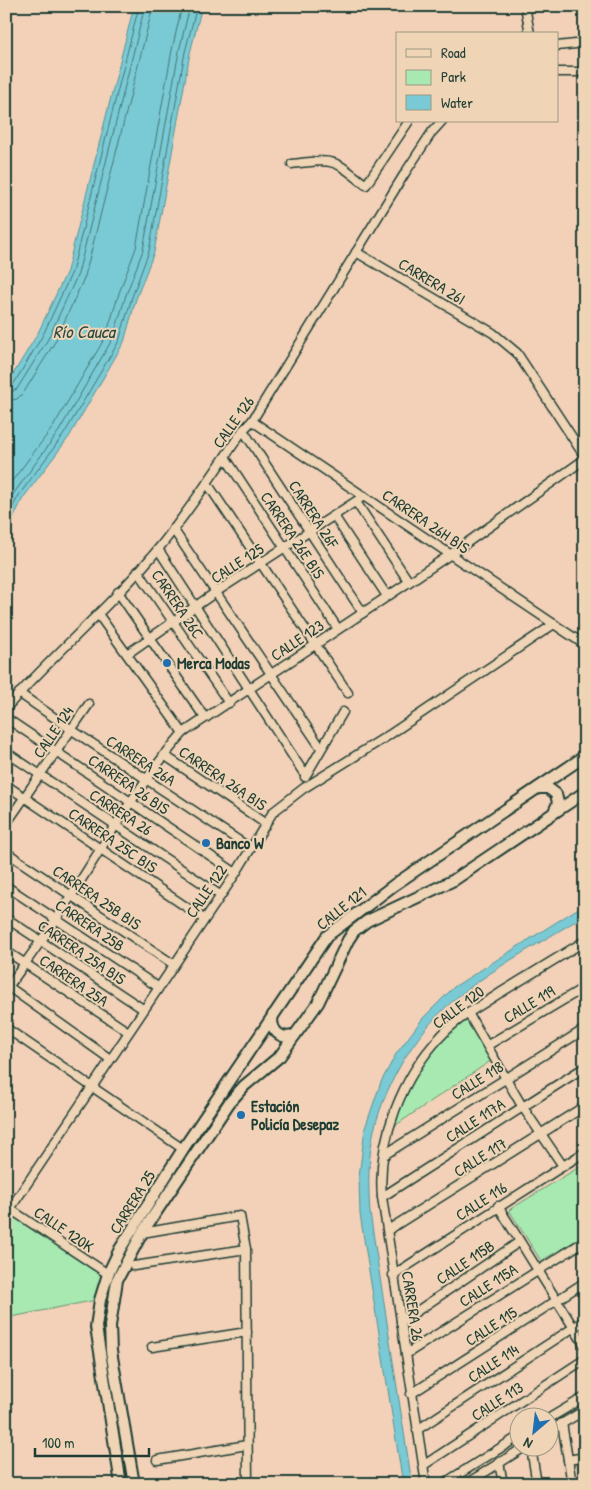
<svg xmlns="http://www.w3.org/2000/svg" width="591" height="1490" font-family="'Patrick Hand',sans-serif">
<rect width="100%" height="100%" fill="#f2d1b8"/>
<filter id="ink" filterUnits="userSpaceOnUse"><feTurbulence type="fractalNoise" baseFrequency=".02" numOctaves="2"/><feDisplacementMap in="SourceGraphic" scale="10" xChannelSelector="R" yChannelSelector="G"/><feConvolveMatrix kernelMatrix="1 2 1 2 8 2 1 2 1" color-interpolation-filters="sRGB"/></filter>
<g filter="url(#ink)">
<!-- green -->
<g fill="#a8e9b1" stroke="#649372">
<polygon points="468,1013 495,1058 387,1131 400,1100 441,1035"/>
<polygon points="581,1166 585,1172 585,1235 541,1261 509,1210"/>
<polygon points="10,1209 104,1272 96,1300 6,1318 6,1215"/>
</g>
<!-- water -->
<g fill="#7acad5" stroke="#569295">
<polygon points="134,6 202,6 190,53 154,252 136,299 124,342 69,437 23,498 6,533 6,386 38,333 67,271"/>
<path d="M585,904v11c-41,26 -87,50 -125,80 -41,32 -73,84 -86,135 -6,27 -6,55 -4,83l42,271h-9l-43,-270 -1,-37 6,-49 16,-46 15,-28 27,-36 31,-31z"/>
</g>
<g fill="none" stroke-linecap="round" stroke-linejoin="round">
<!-- shore -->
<g stroke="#437574" stroke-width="1">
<polyline points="6,387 13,385 43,335 72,272 139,6"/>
<polyline points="6,394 17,389 48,339 78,274 145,6"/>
<polyline points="6,401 17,399 24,392 55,342 85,276 153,6"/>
<polyline points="6,489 53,427 106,336 119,293 136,248 172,50 182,6"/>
<polyline points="6,504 59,431 113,338 126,295 143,250 179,51 190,6"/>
<polyline points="6,519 19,495 64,434 119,341 132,297 149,251 185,52 197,6"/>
</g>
<!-- minor casing -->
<g stroke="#1f3d34" stroke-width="11">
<g id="minor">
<polyline points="525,6 530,34"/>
<polyline points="557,46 585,43"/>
<polyline points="557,72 585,72"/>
<path d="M292,164c43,-5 40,-6 74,21l43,-64"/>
<polyline points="356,252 493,333 517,353 585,457"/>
<polyline points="252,421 585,645"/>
<polyline points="243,430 363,613"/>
<polyline points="225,457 338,629"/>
<polyline points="207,483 348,693"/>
<polyline points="356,502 409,582"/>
<polyline points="334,516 387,596"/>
<polyline points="173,529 321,748"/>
<polyline points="158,549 305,775"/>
<polyline points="138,571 229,703"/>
<polyline points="118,592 205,718"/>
<polyline points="98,614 183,733"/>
<polyline points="127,654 216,592 364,496"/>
<polyline points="19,693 72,730 250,848"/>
<path d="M6,708c49,-55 106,-103 153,-160 30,-37 57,-78 84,-118l9,-9 153,-248 27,-41 10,-11"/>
<polyline points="6,718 236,873"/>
<polyline points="6,752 220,895"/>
<polyline points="164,755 266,824"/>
<polyline points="305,777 343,712"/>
<polyline points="6,785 204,919"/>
<polyline points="6,824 89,704"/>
<polyline points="6,852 173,964"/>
<polyline points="6,886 158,987"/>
<polyline points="6,918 143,1009"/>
<polyline points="6,951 127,1031"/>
<polyline points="6,985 110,1059"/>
<path d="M6,990c17,-24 34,-47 50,-71 42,-63 77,-129 127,-186l268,-179 134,-95"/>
<polyline points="468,1013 522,1106 563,1166"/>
<polyline points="6,1028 183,1149"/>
<polyline points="488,1045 585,987"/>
<polyline points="384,1155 585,1029"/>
<polyline points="382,1197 585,1067"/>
<polyline points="498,1206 585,1346"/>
<polyline points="7,1207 108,1274"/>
<polyline points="6,1215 236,873 273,812 304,788 389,735 554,624"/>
<polyline points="388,1230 585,1106"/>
<polyline points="142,1233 240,1216 246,1249 248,1484"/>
<polyline points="134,1266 246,1249"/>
<polyline points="393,1275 585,1152"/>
<polyline points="401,1322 519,1242"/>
<polyline points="152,1347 247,1332"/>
<polyline points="406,1354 585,1241"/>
<polyline points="411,1394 585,1282"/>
<polyline points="548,1419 585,1397"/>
<polyline points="562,1423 572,1484"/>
<polyline points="417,1430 585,1320"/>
<polyline points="548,1432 585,1410"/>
<polyline points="531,1448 537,1484"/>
<polyline points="157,1460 247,1445"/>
<polyline points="568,1460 585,1457"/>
<polyline points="499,1462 503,1484"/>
<polyline points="424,1465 585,1359"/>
<path d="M426,1484l-44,-287c-5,-57 20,-120 59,-161 16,-18 39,-30 59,-43 28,-17 57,-35 85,-52"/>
<polyline points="443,1484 518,1437"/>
<polyline points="466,1484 523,1448"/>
</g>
</g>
<!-- major casing -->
<g stroke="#1f3d34" stroke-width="14">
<g id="major">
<polyline points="538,788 548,788 556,794 558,803 554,812"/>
<path d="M273,1015c-4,15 8,26 22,20"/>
<polyline points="121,1484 96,1327 100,1300 108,1274 120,1249 183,1149 327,936 394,885 585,756"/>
<polyline points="134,1484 111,1351 110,1326 117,1280 142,1233 229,1103 244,1086 280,1056 318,1003 348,940 354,931 367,921 454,880 585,792"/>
</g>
</g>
<!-- minor -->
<use href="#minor" stroke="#efd4b6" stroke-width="8"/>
<!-- major -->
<use href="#major" stroke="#efd4b6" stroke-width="10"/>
</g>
</g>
<!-- markers -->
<g fill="#1f6fb2" stroke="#efd4b6" stroke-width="2">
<circle cx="167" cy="663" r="5"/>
<circle cx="206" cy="843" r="5"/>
<circle cx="241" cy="1115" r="5"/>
</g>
<g text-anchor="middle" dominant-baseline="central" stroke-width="4" stroke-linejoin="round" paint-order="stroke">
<!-- street labels -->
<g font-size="16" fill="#1f3d34" stroke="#efd4b6">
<text transform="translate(432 281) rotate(31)">CARRERA 26I</text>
<text transform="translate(233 422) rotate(-55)">CALLE 126</text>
<text transform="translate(314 514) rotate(57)">CARRERA 26F</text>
<text transform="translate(426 521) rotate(34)">CARRERA 26H BIS</text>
<text transform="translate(293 535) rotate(56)">CARRERA 26E BIS</text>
<text transform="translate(237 563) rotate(-33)">CALLE 125</text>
<text transform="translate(178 604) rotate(56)">CARRERA 26C</text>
<text transform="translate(297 640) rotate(-34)">CALLE 123</text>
<text transform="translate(53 732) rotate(-56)">CALLE 124</text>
<text transform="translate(141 760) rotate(33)">CARRERA 26A</text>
<text transform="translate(223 778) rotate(34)">CARRERA 26A BIS</text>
<text transform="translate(129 784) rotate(34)">CARRERA 26 BIS</text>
<text transform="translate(121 812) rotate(33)">CARRERA 26</text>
<text transform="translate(113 840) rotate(34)">CARRERA 25C BIS</text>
<text transform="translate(206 891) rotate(-56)">CALLE 122</text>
<text transform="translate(97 897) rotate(34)">CARRERA 25B BIS</text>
<text transform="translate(341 908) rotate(-39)">CALLE 121</text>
<text transform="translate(90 925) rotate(34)">CARRERA 25B</text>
<text transform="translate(82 952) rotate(34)">CARRERA 25A BIS</text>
<text transform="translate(74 980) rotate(34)">CARRERA 25A</text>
<text transform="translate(529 1004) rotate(-31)">CALLE 119</text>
<text transform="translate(458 1007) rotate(-37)">CALLE 120</text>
<text transform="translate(477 1080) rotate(-32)">CALLE 118</text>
<text transform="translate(475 1120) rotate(-33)">CALLE 117A</text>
<text transform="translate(480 1157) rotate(-32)">CALLE 117</text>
<text transform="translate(481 1201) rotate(-33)">CALLE 116</text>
<text transform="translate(132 1202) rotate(-58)">CARRERA 25</text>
<text transform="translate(64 1229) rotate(34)">CALLE 120K</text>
<text transform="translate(465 1262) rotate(-34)">CALLE 115B</text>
<text transform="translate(488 1285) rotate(-33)">CALLE 115A</text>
<text transform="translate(413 1306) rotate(81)">CARRERA 26</text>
<text transform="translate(491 1326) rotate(-33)">CALLE 115</text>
<text transform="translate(493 1363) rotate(-33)">CALLE 114</text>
<text transform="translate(497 1401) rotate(-33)">CALLE 113</text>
</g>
<!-- poi labels -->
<g font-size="16" font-weight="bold" fill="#1f3d34" stroke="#efd4b6" text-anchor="start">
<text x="177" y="663">Merca Modas</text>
<text x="216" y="843">Banco W</text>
<text x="251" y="1106">Estación<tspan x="251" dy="18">Policía Desepaz</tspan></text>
</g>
<!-- water labels -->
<g font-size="18" font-style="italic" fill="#284b44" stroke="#efd4b6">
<text x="84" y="331">Río Cauca</text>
</g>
</g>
<!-- margin -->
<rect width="591" height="1490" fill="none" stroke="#efd4b6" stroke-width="25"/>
<rect x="12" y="12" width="566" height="1465" fill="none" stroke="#1f3d34" stroke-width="2" filter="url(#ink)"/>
<!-- legend -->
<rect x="396" y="32" width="162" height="90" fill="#efd4b6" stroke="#9c9882"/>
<rect x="406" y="49" width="25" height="8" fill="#efd4b6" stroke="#9c9882"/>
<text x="441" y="58" font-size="15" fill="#1f3d34">Road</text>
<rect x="406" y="70" width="25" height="15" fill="#a8e9b1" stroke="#9c9882"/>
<text x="441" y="82" font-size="15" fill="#1f3d34">Park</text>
<rect x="406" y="95" width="25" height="15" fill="#7acad5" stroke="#9c9882"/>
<text x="441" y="108" font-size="15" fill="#1f3d34">Water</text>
<!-- north arrow -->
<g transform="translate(534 1432) rotate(208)"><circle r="24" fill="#efd4b6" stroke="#9c9882"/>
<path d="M0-4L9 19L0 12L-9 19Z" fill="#1f6fb2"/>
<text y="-8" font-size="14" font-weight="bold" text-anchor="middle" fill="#1f3d34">N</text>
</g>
<!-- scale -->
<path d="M35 1448v8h114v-8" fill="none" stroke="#1f3d34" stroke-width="2.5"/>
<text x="42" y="1448" font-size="15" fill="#1f3d34" stroke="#efd4b6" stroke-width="4" paint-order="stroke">100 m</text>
</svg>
